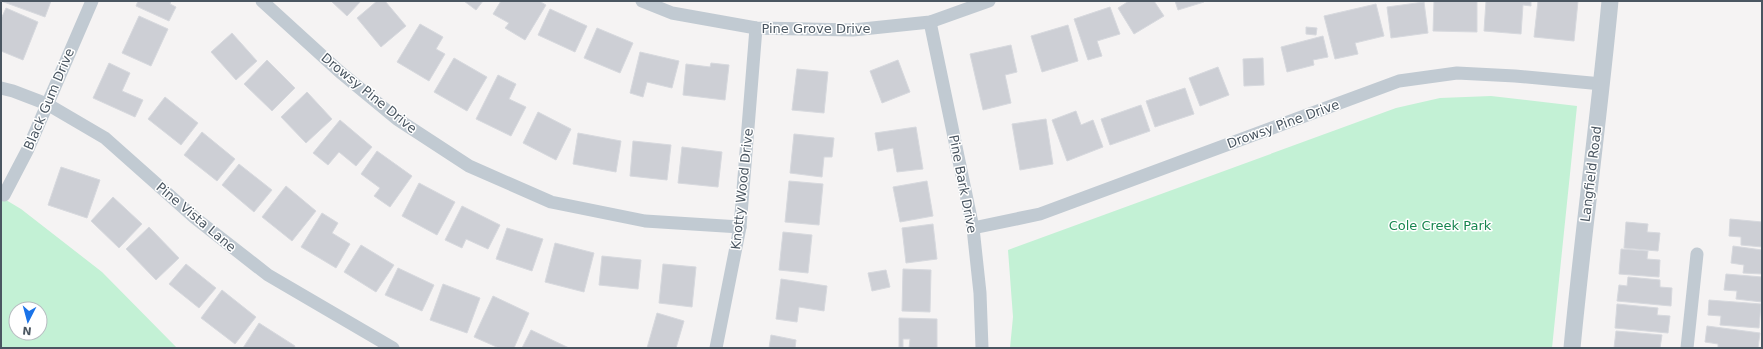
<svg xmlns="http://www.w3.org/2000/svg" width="1763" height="349" font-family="'DejaVu Sans',sans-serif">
<rect width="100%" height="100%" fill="#f5f3f3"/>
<!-- green -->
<g fill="#c3f1d5" fill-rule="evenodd">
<polygon points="1491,96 1577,106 1552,348 1010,348 1013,317 1008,250 1396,108 1440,98"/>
<path d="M1,197l20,12 81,63 75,76h-176zM16,309h24v24h-24z"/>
</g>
<!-- building -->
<g fill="#cdcfd5" stroke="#d7d9de">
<polygon points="1,1 51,1 45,17"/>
<polygon points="138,1 171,1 170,4 176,7 169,21 136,6"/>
<polygon points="331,1 361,1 347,16"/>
<polygon points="377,1 385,1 406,26 381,47 357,18"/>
<polygon points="464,1 483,1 476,10"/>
<polygon points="501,1 539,1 546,5 525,40 505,28 509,23 493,14"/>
<polygon points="1129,1 1154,1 1164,16 1134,34 1118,8"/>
<polygon points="1175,1 1204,1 1204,2 1178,10"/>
<polygon points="1434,1 1477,1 1477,32 1433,31"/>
<polygon points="1486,1 1531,1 1531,6 1523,5 1521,34 1484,31"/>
<polygon points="1538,1 1578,1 1574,41 1534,37"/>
<polygon points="1424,2 1428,33 1391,38 1387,7"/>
<polygon points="1376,4 1384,36 1355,43 1358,54 1335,59 1324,16"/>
<polygon points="1110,7 1120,34 1097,41 1102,56 1088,60 1074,19"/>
<polygon points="6,8 38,22 23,60 1,51 1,19"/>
<polygon points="550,9 587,26 575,52 538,35"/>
<polygon points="139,16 168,29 151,66 122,53"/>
<polygon points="420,24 443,37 436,49 445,54 429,81 397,62"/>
<polygon points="1068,25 1078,61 1042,72 1031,36"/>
<polygon points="1306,27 1317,28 1316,35 1306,34"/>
<polygon points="597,28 633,43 620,73 584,58"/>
<polygon points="232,33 257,61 236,80 211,52"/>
<polygon points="1323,36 1328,57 1313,60 1314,65 1287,72 1281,47"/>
<polygon points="1011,45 1017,72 1005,75 1011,103 983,110 970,54"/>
<polygon points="640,52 679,61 672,88 647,82 643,97 630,93"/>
<polygon points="454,58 487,77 467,111 434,92"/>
<polygon points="1263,58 1264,85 1244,86 1243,59"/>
<polygon points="267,60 295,88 272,111 244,84"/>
<polygon points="898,60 910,92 882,103 870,71"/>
<polygon points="109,63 130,73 122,91 143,100 135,117 93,98"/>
<polygon points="711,63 729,65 725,100 683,95 686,64 710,67"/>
<polygon points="1218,67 1229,95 1200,106 1189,78"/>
<polygon points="797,69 828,72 824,113 792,110"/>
<polygon points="498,75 516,84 509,99 526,107 511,136 476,119"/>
<polygon points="1185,88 1194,114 1155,127 1146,101"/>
<polygon points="307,92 332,119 306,143 281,117"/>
<polygon points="165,97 198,123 181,145 148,119"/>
<polygon points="1141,105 1150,131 1110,145 1101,119"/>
<polygon points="1076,111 1081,125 1093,120 1103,147 1067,161 1052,120"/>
<polygon points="538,112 571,129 556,160 523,143"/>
<polygon points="1046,119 1053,164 1020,170 1012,124"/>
<polygon points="340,120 372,147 356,166 339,152 328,165 313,153"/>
<polygon points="916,127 923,169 897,172 893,148 878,151 875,133"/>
<polygon points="202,132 235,159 217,181 184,155"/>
<polygon points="578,133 621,141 616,172 573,164"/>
<polygon points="794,134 834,138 832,157 824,157 822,177 790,173"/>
<polygon points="633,141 671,145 667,180 630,176"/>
<polygon points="682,147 722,152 718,187 678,183"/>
<polygon points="377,151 412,176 390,207 374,196 380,188 361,174"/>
<polygon points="239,164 272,190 254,212 222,185"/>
<polygon points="61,167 100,180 87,218 48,205"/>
<polygon points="789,181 823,184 819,225 785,222"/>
<polygon points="927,181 933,216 900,222 893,187"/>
<polygon points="419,183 455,202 437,235 402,216"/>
<polygon points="286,186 316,211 292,241 262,217"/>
<polygon points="113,197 142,224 119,248 91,221"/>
<polygon points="462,206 500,225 488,249 466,239 462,248 445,240"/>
<polygon points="322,213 338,223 332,233 350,244 336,268 301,247"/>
<polygon points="1730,219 1762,222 1762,247 1741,245 1741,237 1729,236"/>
<polygon points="1626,222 1648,224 1647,232 1660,233 1658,251 1624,248"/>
<polygon points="933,224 937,259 906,263 902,228"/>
<polygon points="149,227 179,258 156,280 126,249"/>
<polygon points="507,228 543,239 532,271 496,259"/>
<polygon points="783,232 812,235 808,273 779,270"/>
<polygon points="555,243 594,253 584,292 545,282"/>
<polygon points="361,245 394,265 376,292 344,272"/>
<polygon points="1733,246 1762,250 1762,274 1743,273 1744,265 1731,263"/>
<polygon points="1621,249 1648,251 1647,259 1660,260 1659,277 1619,274"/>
<polygon points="602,256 641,260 638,289 599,285"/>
<polygon points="186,264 216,288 199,308 169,284"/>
<polygon points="663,264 696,267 692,307 659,303"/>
<polygon points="398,268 434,285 422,311 385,295"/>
<polygon points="903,269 931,270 930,312 902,311"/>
<polygon points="886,270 890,287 872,291 868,273"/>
<polygon points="1726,274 1762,277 1762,302 1736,299 1737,291 1724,290"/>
<polygon points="1628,277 1660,280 1660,287 1672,288 1671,306 1617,301 1619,285 1627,286"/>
<polygon points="781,279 827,286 824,311 799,307 797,322 776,319"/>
<polygon points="443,284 480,298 467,333 430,320"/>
<polygon points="222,290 256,317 235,344 201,318"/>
<polygon points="493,296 529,313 514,348 499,348 474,337"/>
<polygon points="1709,300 1761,304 1759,328 1720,325 1721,316 1708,315"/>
<polygon points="1617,304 1658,308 1657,315 1670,316 1668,333 1615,328"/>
<polygon points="657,313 684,321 676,348 647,348"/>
<polygon points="899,318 937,319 937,348 909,348 910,339 903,339 903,347 899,347"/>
<polygon points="259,323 295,346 294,348 243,348"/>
<polygon points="1707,326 1760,333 1758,348 1718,348 1718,344 1705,342"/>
<polygon points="531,330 569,348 522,348"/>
<polygon points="1616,331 1662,335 1660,348 1614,348"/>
<polygon points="771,335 796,340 795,348 769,348"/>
</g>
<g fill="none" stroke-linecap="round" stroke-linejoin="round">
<!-- minor -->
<g stroke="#c1cad2" stroke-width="13">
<polyline points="262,1 340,72 397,119 469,166 551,202 645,221 740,227"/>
<polyline points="642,1 672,13 756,28 853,30 930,22 989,1"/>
<polyline points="930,22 973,228 980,293 982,348"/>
<polyline points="1,88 13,91 47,104 105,138 195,218 268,275 393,348"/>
<polyline points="4,195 28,149 92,1"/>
<polyline points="973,228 1040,214 1399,81 1457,73 1515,76 1602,84"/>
<polyline points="716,348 740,227 756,28"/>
<polyline points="1687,348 1697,254"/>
</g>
<!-- tertiary -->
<path stroke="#c1cad2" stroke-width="17" d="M1572,348c11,-116 27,-231 38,-347"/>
</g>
<g text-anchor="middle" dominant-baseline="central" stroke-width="3" stroke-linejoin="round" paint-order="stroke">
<!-- street labels -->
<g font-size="13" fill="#4a5661" stroke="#fff">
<text x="816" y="28">Pine Grove Drive</text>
<text transform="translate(369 93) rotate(39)">Drowsy Pine Drive</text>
<text transform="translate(49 99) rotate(-67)">Black Gum Drive</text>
<text transform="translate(1283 124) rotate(-20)">Drowsy Pine Drive</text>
<text transform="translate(1591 174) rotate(-83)">Langfield Road</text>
<text transform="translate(963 184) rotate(79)">Pine Bark Drive</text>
<text transform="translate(742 189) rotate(-84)">Knotty Wood Drive</text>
<text transform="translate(196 217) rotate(40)">Pine Vista Lane</text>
</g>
<!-- park labels -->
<g font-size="13" fill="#17864f" stroke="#fff">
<text x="1440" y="225">Cole Creek Park</text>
</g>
</g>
<!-- border -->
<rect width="1763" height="349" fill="none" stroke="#4a5661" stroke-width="4"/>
<!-- north arrow -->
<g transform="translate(28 321) rotate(186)"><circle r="19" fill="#ffffff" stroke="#b7bbc0"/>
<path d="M0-3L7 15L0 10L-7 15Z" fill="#1a73e8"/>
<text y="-6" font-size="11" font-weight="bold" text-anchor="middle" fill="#4a5661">N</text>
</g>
</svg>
